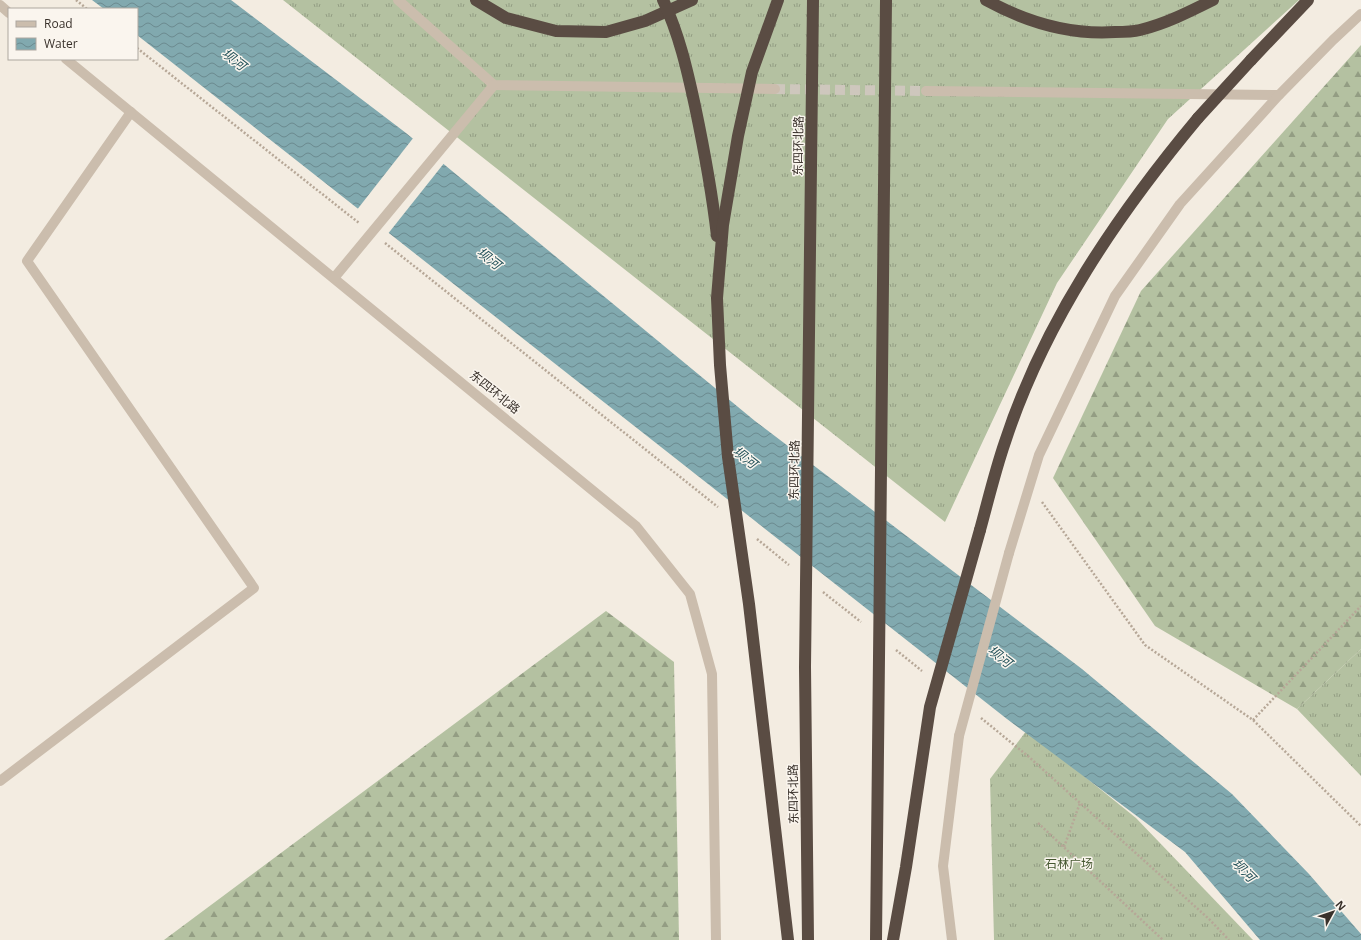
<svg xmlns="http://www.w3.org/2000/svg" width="1361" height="940" font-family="'Open Sans','Noto Sans SC',sans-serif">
<defs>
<pattern id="grass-tufts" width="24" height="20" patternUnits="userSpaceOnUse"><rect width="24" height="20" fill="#b4c1a1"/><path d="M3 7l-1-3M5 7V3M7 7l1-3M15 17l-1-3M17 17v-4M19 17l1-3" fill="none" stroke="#939d83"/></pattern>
<pattern id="forest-firs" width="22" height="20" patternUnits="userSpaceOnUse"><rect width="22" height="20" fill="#b4c1a1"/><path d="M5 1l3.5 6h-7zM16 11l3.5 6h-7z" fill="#939d83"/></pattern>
<pattern id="water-waves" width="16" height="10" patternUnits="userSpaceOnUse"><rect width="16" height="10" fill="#81a9af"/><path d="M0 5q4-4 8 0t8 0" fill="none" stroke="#6b8a8f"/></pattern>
</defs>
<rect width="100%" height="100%" fill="#f3ece1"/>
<!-- grass -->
<g fill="url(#grass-tufts)">
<polygon points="283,0 1299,0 1168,119 1057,283 945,522"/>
<polygon points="1361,649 1361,776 1297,709"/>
<polygon points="1027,730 1136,818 1253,940 994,940 990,779"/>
</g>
<!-- forest -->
<g fill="url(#forest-firs)">
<polygon points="1361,45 1361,649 1297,709 1155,626 1053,478 1141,291"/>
<polygon points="606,611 674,662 679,940 164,940"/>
</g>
<!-- water -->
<polygon fill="url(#water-waves)" points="92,0 231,0 406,133 755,421 1082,669 1232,794 1309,874 1361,934 1361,940 1260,940 1185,852 1007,719 137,35 137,9 104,9"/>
<!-- pier -->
<polygon fill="#f3ece1" points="414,137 445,162 387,235 356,211"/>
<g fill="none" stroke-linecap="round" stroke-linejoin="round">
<!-- minor-tunnel -->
<polyline stroke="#cec7bd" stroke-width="10" stroke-dasharray="10 5" stroke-linecap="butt" points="775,89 926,91"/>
<!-- path -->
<g stroke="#b6a797" stroke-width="2.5" stroke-dasharray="2 2" stroke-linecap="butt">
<polyline points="76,0 87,9"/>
<polyline points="137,48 359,223"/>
<polyline points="385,243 718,507"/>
<polyline points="1042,502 1145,645 1253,720 1361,826"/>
<polyline points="757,539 789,565"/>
<polyline points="823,592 861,622"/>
<polyline points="896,650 922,671"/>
<polyline points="981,718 1029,757 1209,919 1229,940"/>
<polyline points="1253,720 1361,606"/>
<polyline points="1038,823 1163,940"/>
<polyline points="1064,847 1080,803"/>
</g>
<!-- minor -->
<g stroke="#cbbdad" stroke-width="10">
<polyline points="398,0 494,85 775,89"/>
<polyline points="0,5 9,13"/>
<polyline points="66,59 636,526 690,594 712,674 716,940"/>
<polyline points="926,91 1279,95"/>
<polyline points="1009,553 1039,455 1115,296 1180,204 1279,95 1333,40 1361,14"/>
<polyline points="0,781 254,588 27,261 131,112"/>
<polyline points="952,940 943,866 959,736"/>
</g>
<!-- highway -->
<g stroke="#5a4c43" stroke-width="12">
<polyline points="476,0 506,18 556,31 606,32 645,21 692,0"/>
<path d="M986,0c40,22 83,35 129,32 8,0 17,0 25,-2 25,-6 49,-18 73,-30"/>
<polyline points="1251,60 1308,0"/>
<path d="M980,530c8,-29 15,-59 25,-88 39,-120 113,-228 193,-324"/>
</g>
<!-- minor-bridge -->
<g stroke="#cbbdad" stroke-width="10">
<polyline points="334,278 494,85"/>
<polyline points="959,736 1009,553"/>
</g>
<!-- highway-bridge -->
<g stroke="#5a4c43" stroke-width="12">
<path d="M663,0c16,34 24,69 32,106 9,43 17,86 22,130"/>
<polyline points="778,0 752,72 738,136 723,225 717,298 720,365 728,457 749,604 788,940"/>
<polyline points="1198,118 1251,60"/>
<polyline points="808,940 805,667 813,0"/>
<polyline points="876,940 886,0"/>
<polyline points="893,940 906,867 930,707 980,530"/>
</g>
</g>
<g text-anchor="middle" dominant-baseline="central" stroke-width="3" stroke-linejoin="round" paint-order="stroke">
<!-- street labels -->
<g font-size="12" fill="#39312b" stroke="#faf5ee">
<text transform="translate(798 146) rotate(-89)">东四环北路</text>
<text transform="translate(495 392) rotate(39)">东四环北路</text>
<text transform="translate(794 470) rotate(-89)">东四环北路</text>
<text transform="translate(793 794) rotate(-91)">东四环北路</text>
</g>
<!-- park labels -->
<g font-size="12" fill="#455730" stroke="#faf5ee">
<text x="1069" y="863">石林广场</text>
</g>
<!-- water labels -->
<g font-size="13" font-style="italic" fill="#225159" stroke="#faf5ee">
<text transform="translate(234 59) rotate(38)">坝河</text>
<text transform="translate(489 258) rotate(38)">坝河</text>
<text transform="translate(745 457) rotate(38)">坝河</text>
<text transform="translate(1000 656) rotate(38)">坝河</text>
<text transform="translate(1244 870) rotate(45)">坝河</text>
</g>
</g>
<!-- legend -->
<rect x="8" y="8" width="130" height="52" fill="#faf5ee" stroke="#ada7a0"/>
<rect x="16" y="21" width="20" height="6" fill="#cbbdad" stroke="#ada7a0"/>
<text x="44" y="28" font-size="12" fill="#39312b">Road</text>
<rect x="16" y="38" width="20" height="12" fill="url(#water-waves)" stroke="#ada7a0"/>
<text x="44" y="48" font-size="12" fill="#39312b">Water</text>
<!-- north arrow -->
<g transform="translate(1333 912) rotate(50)" stroke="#faf5ee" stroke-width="3" paint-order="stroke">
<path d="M0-3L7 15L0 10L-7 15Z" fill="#39312b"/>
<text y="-6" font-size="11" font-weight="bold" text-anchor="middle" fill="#39312b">N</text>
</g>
</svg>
